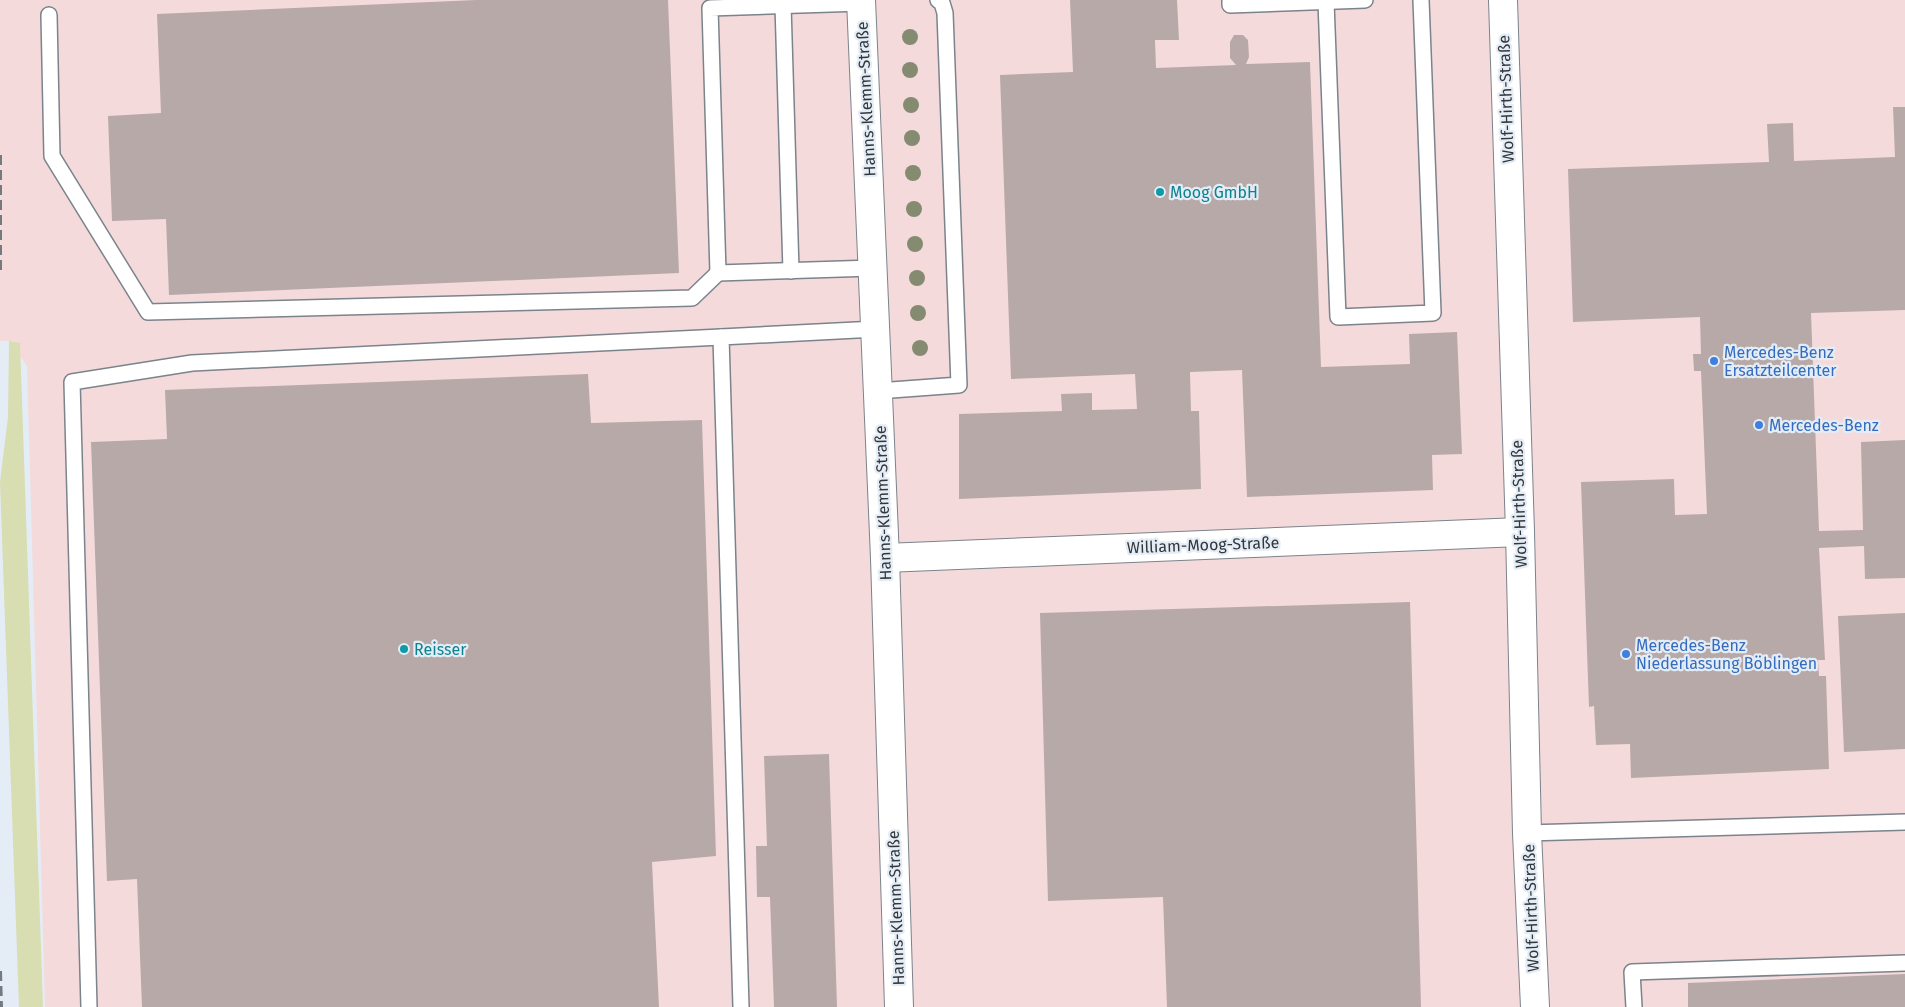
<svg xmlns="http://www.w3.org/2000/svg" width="1905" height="1007" font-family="'Fira Sans',sans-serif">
<rect width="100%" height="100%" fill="#e4edf6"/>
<!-- commercial -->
<polygon fill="#f5dadc" points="0,0 1905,0 1905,1007 45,1007 27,366 9,341 0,341"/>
<!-- green -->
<polygon fill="#d8ddb2" points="9,341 20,343 43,1007 19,1007 0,482 8,417"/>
<!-- building -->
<g fill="#b7a9a7">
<polygon points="476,0 668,0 679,273 169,295 166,219 112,221 108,116 161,113 157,14"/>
<polygon points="1070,0 1177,0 1179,40 1155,40 1156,68 1236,65 1230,58 1230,42 1234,35 1243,35 1248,40 1249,57 1246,64 1310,62 1321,367 1410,364 1409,334 1457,332 1462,454 1432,455 1433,490 1247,497 1242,370 1190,372 1191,411 1199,411 1201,489 959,499 959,414 1062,411 1061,394 1092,393 1092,410 1137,409 1135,374 1011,379 1000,75 1073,72"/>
<polygon points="1893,107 1905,107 1905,310 1811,313 1819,531 1863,530 1861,442 1905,440 1905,578 1865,579 1864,546 1819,548 1825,660 1818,660 1819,676 1826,676 1829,769 1631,778 1630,744 1596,745 1594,706 1589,707 1581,482 1674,479 1675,515 1707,514 1701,371 1694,371 1693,354 1701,354 1700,317 1573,322 1568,169 1769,162 1767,124 1793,123 1794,161 1895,157"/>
<polygon points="588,374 591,423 702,420 716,856 652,862 659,1007 142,1007 137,879 107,881 91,442 167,439 165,390"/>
<polygon points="1410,602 1421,1007 1167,1007 1163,897 1048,901 1040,613"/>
<polygon points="1905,613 1905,749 1844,752 1838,616"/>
<polygon points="829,754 837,1007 774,1007 770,897 757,897 756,846 767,846 764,756"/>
<polygon points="1905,974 1905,1007 1688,1007 1688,983"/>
</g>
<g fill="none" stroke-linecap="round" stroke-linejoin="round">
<!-- service casing -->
<g stroke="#7b838b" stroke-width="18">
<g id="service">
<polyline points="1230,0 1230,5 1365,0"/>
<polyline points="1326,2 1338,317 1433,313 1421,0"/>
<polyline points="862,3 710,8 718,273 873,268"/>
<polyline points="783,5 791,271"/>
<polyline points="49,15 52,156 148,312 692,298 718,273"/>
<polyline points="878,391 959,385 945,13 942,3 938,0"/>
<polyline points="1527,833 1905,822"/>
<polyline points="89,1007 72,382 192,363 721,337"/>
<polyline points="741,1007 721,337 876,329"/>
<polyline points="1634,1007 1632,972 1905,963"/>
</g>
</g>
<!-- minor casing -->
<g stroke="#7b838b" stroke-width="30">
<g id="minor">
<polyline points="861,0 885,558 899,1007"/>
<polyline points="1503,0 1520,532 1527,833 1535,1007"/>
<polyline points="885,558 1520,532"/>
</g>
</g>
<!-- service -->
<use href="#service" stroke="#fff" stroke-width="15"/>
<!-- minor -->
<use href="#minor" stroke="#fff" stroke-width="28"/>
<!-- rail -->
<g stroke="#757a80" stroke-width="4" stroke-dasharray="10 5" stroke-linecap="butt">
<polyline points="0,155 0,272"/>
<polyline points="0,971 1,1007"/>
</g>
</g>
<!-- trees -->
<g fill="#858b70">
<circle cx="910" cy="37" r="8"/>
<circle cx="910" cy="70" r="8"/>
<circle cx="911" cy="105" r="8"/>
<circle cx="912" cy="138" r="8"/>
<circle cx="913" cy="173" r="8"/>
<circle cx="914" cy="209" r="8"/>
<circle cx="915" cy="244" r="8"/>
<circle cx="917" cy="278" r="8"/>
<circle cx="918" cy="313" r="8"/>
<circle cx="920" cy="348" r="8"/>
</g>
<!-- markers -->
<g fill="#0f9aa8" stroke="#e4edf6" stroke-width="2">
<circle cx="1160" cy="192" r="5"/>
<circle cx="404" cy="649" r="5"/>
</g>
<g fill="#3f7fe0" stroke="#e4edf6" stroke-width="2">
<circle cx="1714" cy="361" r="5"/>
<circle cx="1759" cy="425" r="5"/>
<circle cx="1626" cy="654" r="5"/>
</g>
<g text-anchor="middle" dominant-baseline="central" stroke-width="4.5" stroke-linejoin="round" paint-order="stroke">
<!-- street labels -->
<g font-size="16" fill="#33363a" stroke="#e4edf6">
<text transform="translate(866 99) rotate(-93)">Hanns-Klemm-Straße</text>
<text transform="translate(1506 99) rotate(-92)">Wolf-Hirth-Straße</text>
<text transform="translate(883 503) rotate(-92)">Hanns-Klemm-Straße</text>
<text transform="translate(1519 504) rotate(-92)">Wolf-Hirth-Straße</text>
<text transform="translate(1203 545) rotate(-2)">William-Moog-Straße</text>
<text transform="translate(896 908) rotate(-92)">Hanns-Klemm-Straße</text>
<text transform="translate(1531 908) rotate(-92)">Wolf-Hirth-Straße</text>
</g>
<!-- culture labels -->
<g font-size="16" fill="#0d838f" stroke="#e4edf6" text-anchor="start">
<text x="1170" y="192">Moog GmbH</text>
<text x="414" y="649">Reisser</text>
</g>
<!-- shop labels -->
<g font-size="16" fill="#366cbe" stroke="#e4edf6" text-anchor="start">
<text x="1724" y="352">Mercedes-Benz<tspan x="1724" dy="18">Ersatzteilcenter</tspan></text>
<text x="1769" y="425">Mercedes-Benz</text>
<text x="1636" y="645">Mercedes-Benz<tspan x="1636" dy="18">Niederlassung Böblingen</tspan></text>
</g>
</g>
</svg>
